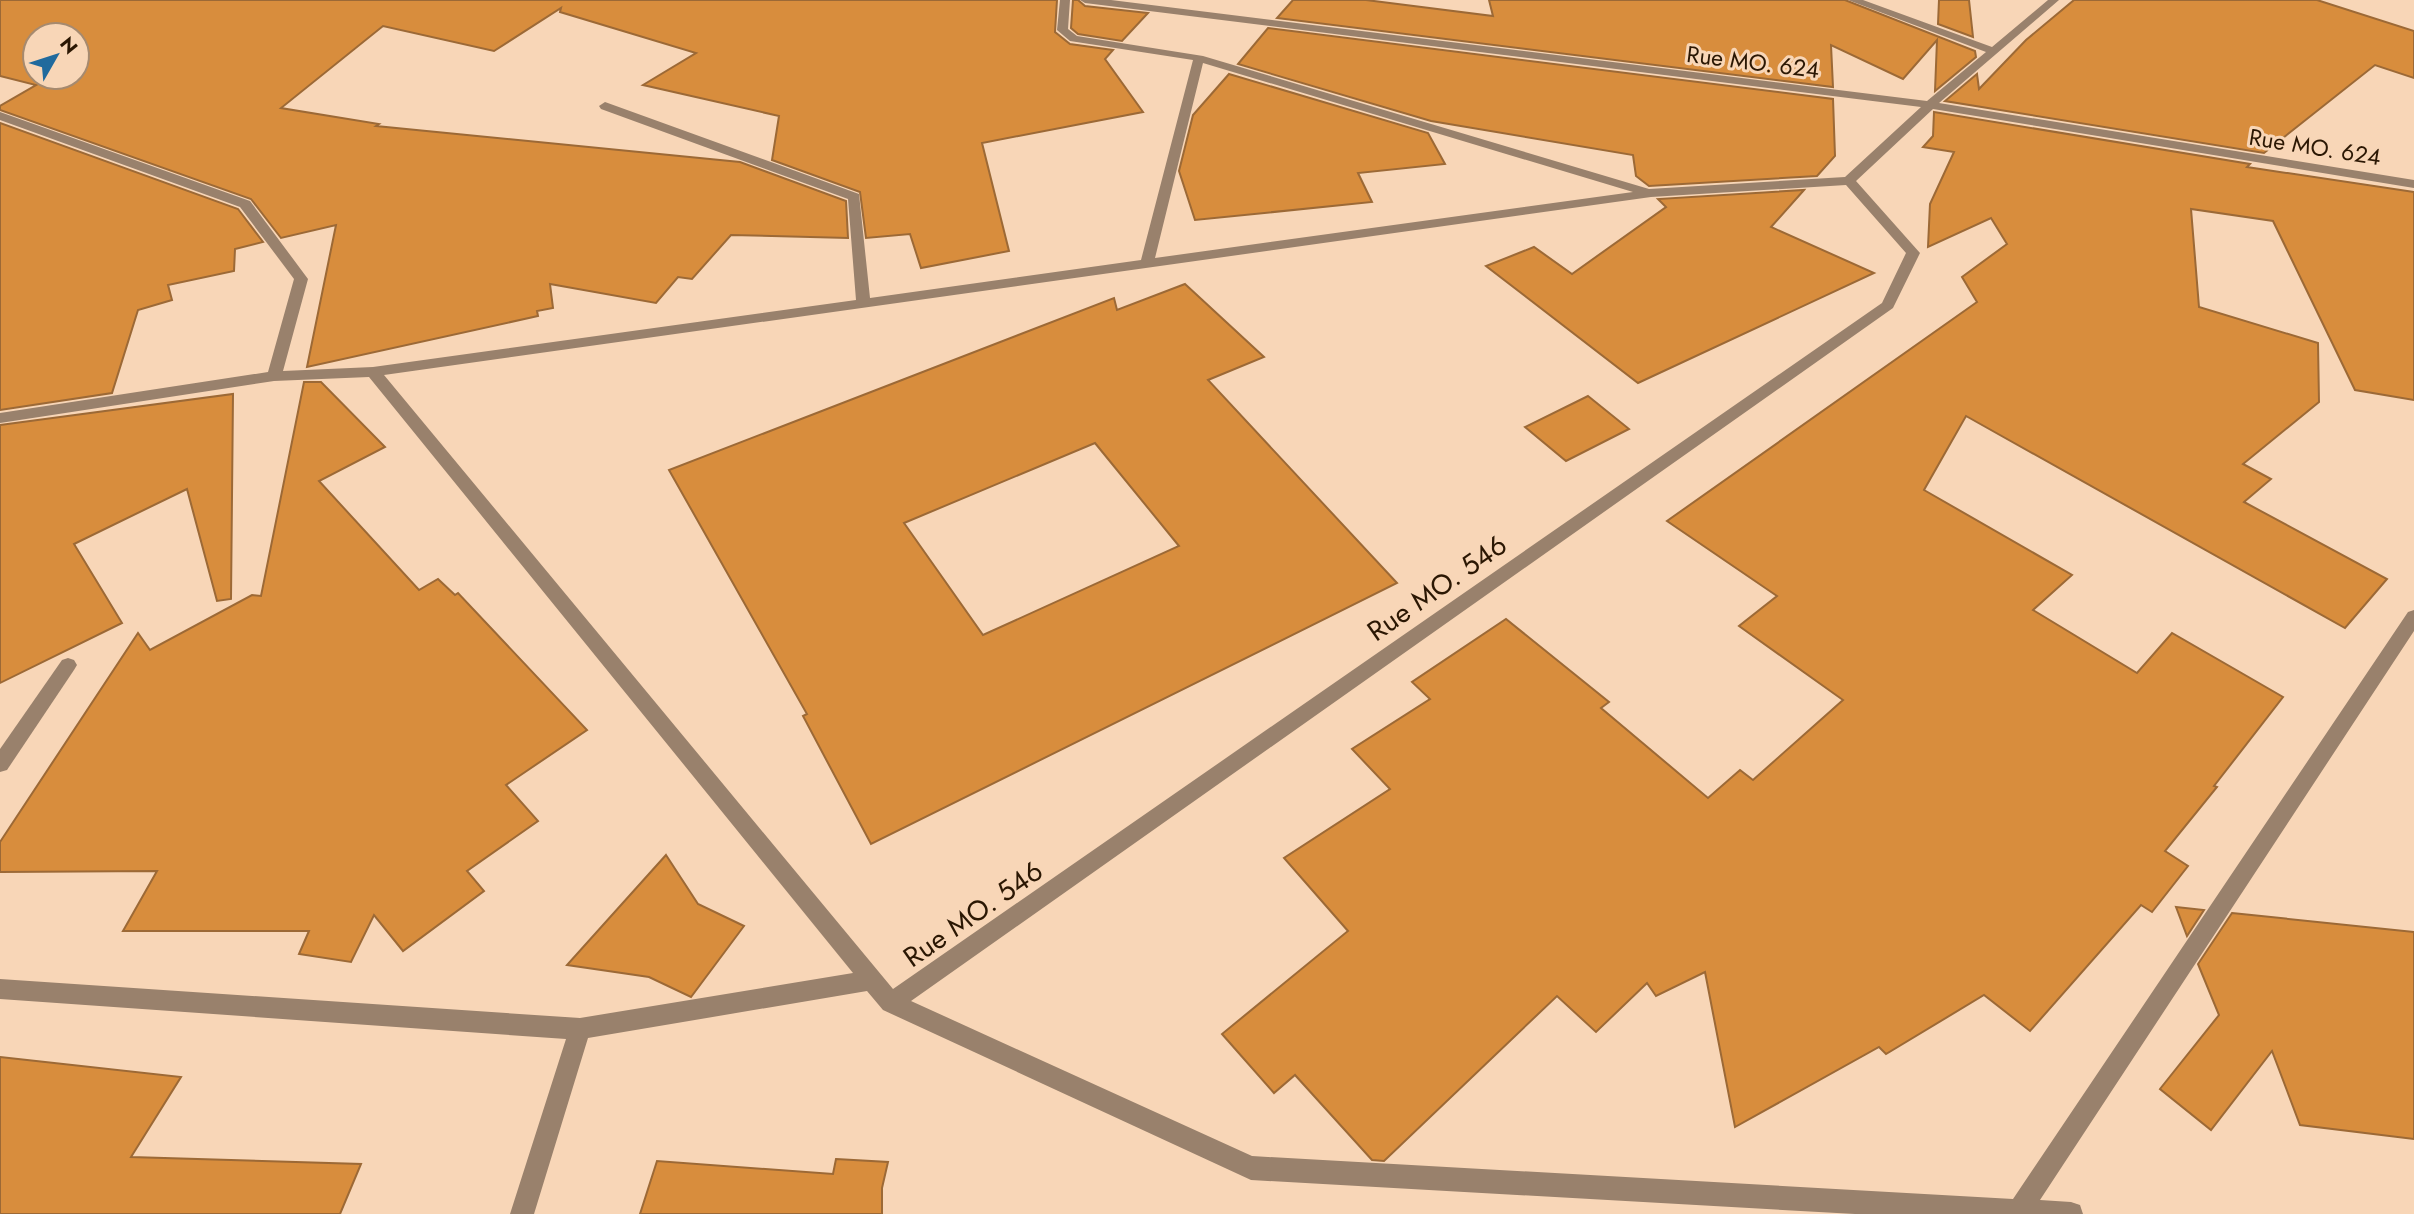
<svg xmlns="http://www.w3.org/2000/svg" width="2414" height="1214" font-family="Jost,sans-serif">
<rect width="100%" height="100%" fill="#f8d6b7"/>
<!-- building -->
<g fill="#d88d3d" stroke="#9c6936" stroke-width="2" fill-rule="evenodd">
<path d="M0,0h1057l-2,32 15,12 43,6 -8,9 38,53 -161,31 27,108 -88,17 -11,-34 -44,4 -6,-46 -88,-32 7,-44 -136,-31 53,-32 -136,-41 1,-4 -67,43 -111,-25 -102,82 98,16 -3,2 364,36 106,39 2,37 -117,-3 -39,44 -14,-2 -22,26 -106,-19 3,24 -16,3 1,5 -231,51 29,-142 -55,13 -30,-39 -251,-89v-4l36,-21 -36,-9zM35,35h42v42h-42z"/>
<polygon points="1073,0 1078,0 1085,6 1148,13 1122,41 1078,34 1071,28"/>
<polygon points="1293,0 1366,0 1493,16 1489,0 1845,0 1975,51 1976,57 1935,91 1937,40 1903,79 1831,45 1833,87 1277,18"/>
<polygon points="1939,0 1969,0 1973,37 1938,24"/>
<polygon points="2074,0 2317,0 2414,31 2414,78 2375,65 2264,153 1945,101 1977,74 1979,89 2026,40"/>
<polygon points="1268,28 1833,99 1835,156 1817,176 1649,186 1636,176 1633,155 1431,121 1238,64"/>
<polygon points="1229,74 1428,133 1445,164 1358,173 1372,202 1195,220 1179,171 1193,115"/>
<polygon points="1934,112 2250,164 2247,167 2414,192 2414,400 2355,390 2273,221 2191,209 2199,307 2318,343 2319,402 2243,464 2271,479 2244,502 2387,579 2345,628 1966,416 1924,490 2072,575 2033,610 2137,673 2172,633 2283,697 2214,786 2217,787 2165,851 2188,866 2152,912 2141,905 2030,1031 1984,995 1886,1054 1879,1047 1735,1127 1705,972 1656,996 1647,983 1596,1032 1557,996 1384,1161 1372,1160 1295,1075 1274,1093 1222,1034 1348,931 1284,858 1390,789 1352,749 1430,699 1412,682 1506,619 1609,702 1601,708 1708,798 1740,770 1753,780 1843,700 1739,626 1777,596 1667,521 1977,302 1962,277 2007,244 1991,218 1928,247 1930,204 1954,152 1923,147 1933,136"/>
<polygon points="0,123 238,209 263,242 235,249 234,271 168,285 172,300 138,310 112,393 0,410"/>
<polygon points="1804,190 1771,227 1874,273 1638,383 1486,266 1534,247 1572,274 1666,207 1658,199"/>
<path d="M1185,284l79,73 -56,23 189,203 -526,261 -68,-128 4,-2 -138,-244 445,-172 3,12zM1095,443l84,103 -196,89 -79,-112z"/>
<polygon points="304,382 321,382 385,447 319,481 419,590 438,579 455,595 458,593 587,730 506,785 538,821 467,871 484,891 403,951 374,915 351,962 299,954 309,931 123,931 157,871 0,872 0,842 138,633 150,650 252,595 261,596"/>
<polygon points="233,394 231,599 217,601 187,489 74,544 122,623 0,683 0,425"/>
<polygon points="1588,396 1629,429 1566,461 1525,427"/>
<polygon points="666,855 698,904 744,926 691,997 649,977 567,965"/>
<polygon points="2176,907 2204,910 2187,936"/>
<polygon points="2232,913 2414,932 2414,1139 2300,1125 2272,1051 2211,1130 2160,1089 2219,1015 2198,964"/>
<polygon points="0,1057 181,1077 131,1157 361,1164 340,1214 0,1214"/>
<polygon points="836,1159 888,1162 882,1188 882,1214 640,1214 657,1161 833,1174"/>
</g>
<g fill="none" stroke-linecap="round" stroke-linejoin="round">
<!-- minor -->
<g fill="#99816c" fill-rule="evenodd">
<path d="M1060,0h10l-2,29 9,7 126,20 446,133 196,-12 76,-70 -836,-104 -5,-3h31l816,101 59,-49 -138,-52h15l129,47 56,-47h11l-120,103 475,77v8l-481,-79 -77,72 64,72 -27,55 -982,693 341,155 761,43 395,-587 6,-2v21l-374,569 31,2 9,3 3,9h-228l-604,-34 -368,-170 -16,-19 -279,47 -54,176h-24l56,-175 -566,-40v-20l580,39 273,-45 -484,-596 -95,4 -274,42v-10l268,-41 26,-93 -54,-72 -240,-87v-8l250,89 58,78 -25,92 90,-4 483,-67 -8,-101 -247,-90 -2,-3 6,-4 254,92 11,104 271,-38 52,-200 -123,-19 -13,-11zM1203,63l430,129 -478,66zM1846,185l60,68 -24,50 -989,686 -509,-614 1267,-178z"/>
<polygon points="68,658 74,660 77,665 74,670 7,770 0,772 0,749 62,660"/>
</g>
</g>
<g text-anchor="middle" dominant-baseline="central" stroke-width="6" stroke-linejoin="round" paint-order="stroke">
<!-- far-street labels -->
<g font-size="23" fill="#2b1703" stroke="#f8d6b7">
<text transform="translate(1753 62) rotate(7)">Rue MO. 624</text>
<text transform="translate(2315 147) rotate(9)">Rue MO. 624</text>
</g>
<!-- street labels -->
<g font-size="28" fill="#2b1703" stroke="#f8d6b7">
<text transform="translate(1437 588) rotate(-35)">Rue MO. 546</text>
<text transform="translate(973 914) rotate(-35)">Rue MO. 546</text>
</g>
</g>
<!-- north arrow -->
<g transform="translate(56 56) rotate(51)"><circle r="33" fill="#f8d6b7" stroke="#a68a6f" stroke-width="2"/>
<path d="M0-5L12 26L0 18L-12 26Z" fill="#206a9d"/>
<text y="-10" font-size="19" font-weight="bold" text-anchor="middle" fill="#2b1703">N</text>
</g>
</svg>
